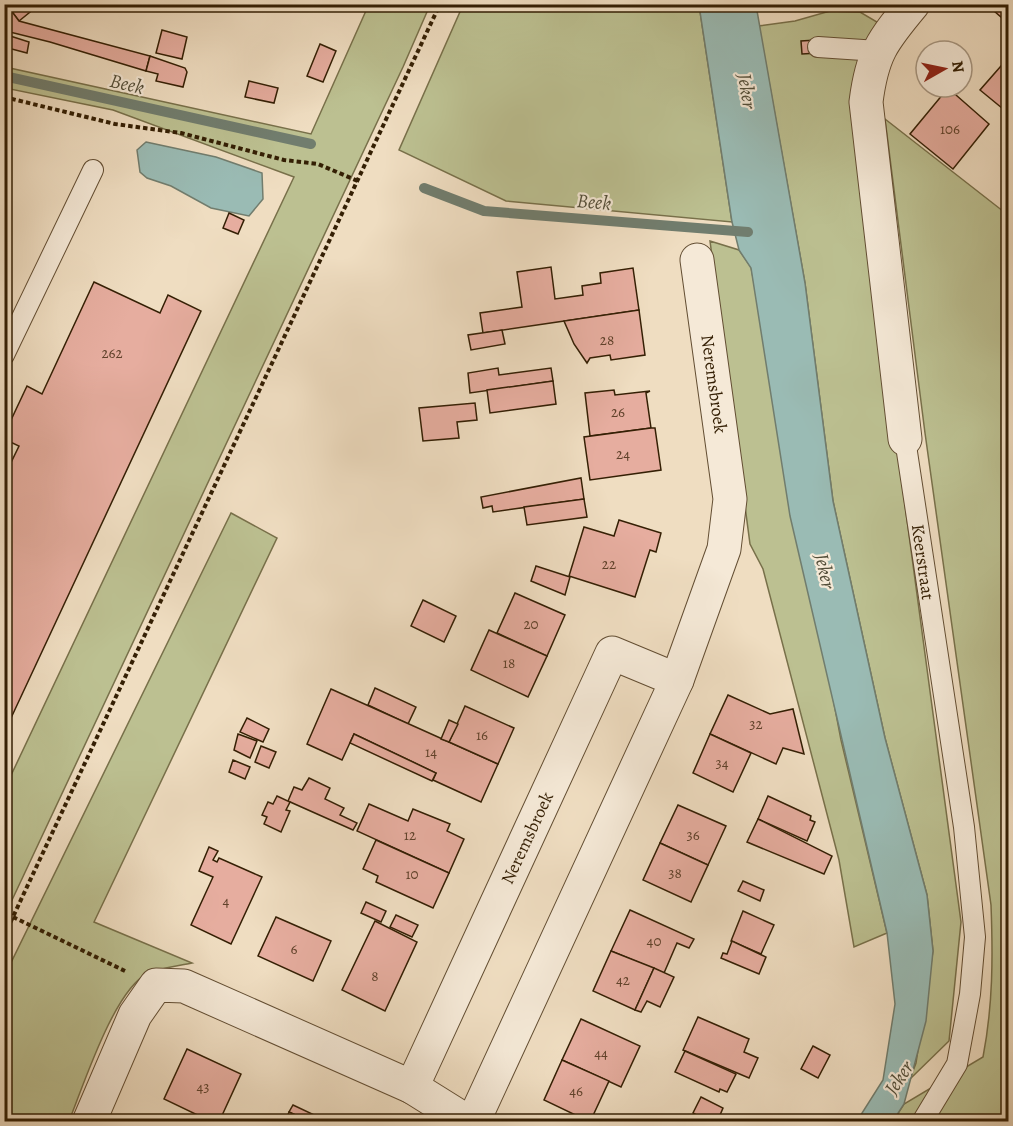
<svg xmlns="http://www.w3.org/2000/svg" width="1013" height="1126" font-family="Alegreya,serif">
<rect width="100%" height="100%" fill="#efddc1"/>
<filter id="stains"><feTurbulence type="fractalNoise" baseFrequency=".00333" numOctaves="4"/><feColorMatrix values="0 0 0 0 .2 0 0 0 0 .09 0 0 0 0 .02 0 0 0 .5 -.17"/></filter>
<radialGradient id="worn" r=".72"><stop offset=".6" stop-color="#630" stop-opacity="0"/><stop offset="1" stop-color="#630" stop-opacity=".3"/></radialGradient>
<!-- green -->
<g fill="#bcc091" stroke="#78704a" stroke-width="1.5">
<polygon points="369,4 430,5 403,67 5,915 5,788 294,177 113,110 5,88 5,67 311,134"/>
<polygon points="463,5 699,5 732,222 506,201 399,150"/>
<polygon points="830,11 860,12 877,22 860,61 887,371 961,922 949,1041 910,1079 916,1063 933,951 927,895 885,738 833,501 805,283 759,26 795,21"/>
<path d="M885,119l123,96v906h-115l11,-17 79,-47c10,-52 10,-100 8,-152l-66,-472z"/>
<polygon points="710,241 739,250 751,267 841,740 887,933 854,947 839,860 763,569 750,544"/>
<path d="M231,513l46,25 -183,384 98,41c-14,3 -33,5 -45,11 -33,16 -64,113 -78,147h-64l-1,-144z"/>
</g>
<!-- water -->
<g fill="#9abbb4" stroke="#717d6e" stroke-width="1.5">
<polygon points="699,5 756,5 805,283 833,501 885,738 927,895 933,951 926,1021 904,1104 893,1121 857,1121 883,1080 895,1004 887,933 790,516 751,268 739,250 732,222"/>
<polygon points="146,142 216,157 262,173 263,199 249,216 211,208 171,186 147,178 140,172 137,150"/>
</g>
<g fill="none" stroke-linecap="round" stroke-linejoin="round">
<!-- stream -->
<g stroke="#717d6e" stroke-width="10">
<polyline points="4,76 311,144"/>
<polyline points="424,188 484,211 748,232"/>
</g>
</g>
<!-- building -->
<g fill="#e6ad9f" stroke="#341f04" stroke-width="1.5">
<polygon points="6,4 40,4 19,21"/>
<polygon points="1008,4 1008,23 987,5 987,4"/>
<polygon points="7,5 19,21 150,56 146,71 50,42 10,32 4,34"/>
<polygon points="162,30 187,37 182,59 156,53"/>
<polygon points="4,34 29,42 27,53 4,47"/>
<polygon points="816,40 818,53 802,54 801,41"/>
<polygon points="320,44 336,51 323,82 307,76"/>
<polygon points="150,56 185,68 187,72 183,87 156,81 158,74 146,71"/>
<polygon points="1008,58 1008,87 1005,92 1008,95 1008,113 980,90"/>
<polygon points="249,81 278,88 274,103 245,97"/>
<polygon points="948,88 989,124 953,169 910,134"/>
<polygon points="229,213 244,220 238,234 223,228"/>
<polygon points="551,267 555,299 583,295 582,286 601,283 600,273 633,268 639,310 483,333 480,313 522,307 517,272"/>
<polygon points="94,282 160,313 168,295 201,311 4,733 4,477 19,446 4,439 4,435 27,386 42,394"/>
<polygon points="639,310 645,355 611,360 610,355 590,358 587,363 574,344 564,321"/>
<polygon points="502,330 505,344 471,350 468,335"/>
<polygon points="498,368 499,375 551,368 553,381 470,393 468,373"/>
<polygon points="553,381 556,404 490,413 487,390"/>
<polygon points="614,390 615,395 650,391 646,393 651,428 590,436 585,393"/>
<polygon points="475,403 477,420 457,422 459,438 423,441 419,408"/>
<polygon points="651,428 655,428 661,470 590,480 584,437"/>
<polygon points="581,478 584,499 493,512 492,506 483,508 481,497"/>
<polygon points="584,499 587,517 527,525 524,507"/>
<polygon points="619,520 661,533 656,552 650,550 635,597 569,576 584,527 614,536"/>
<polygon points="536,566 570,577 565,595 531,581"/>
<polygon points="515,593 565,615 547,656 497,633"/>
<polygon points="423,600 456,616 444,642 411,626"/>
<polygon points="489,630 547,656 528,697 471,670"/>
<polygon points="375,688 416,707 408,724 368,705"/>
<polygon points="331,689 498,764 481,802 433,780 436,773 354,734 342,760 307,744"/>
<polygon points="728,695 770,714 793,709 804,754 783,748 776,764 710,734"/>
<polygon points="465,706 514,728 498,764 449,742"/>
<polygon points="247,718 269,729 263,742 240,732"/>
<polygon points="449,720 458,724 449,742 441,739"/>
<polygon points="238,734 257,741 250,758 234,750"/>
<polygon points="354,734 436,773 432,781 350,743"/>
<polygon points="710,734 751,753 733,792 693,773"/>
<polygon points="261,746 276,752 269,768 255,762"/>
<polygon points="233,760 250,767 245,779 229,772"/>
<polygon points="309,778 330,788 325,799 344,808 340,815 357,823 353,830 288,801 294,787 302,790"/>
<polygon points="277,796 290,802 286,810 290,811 281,832 264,824 267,817 262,815 268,802 273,804"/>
<polygon points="768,796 811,816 810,820 815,822 807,841 758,819"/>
<polygon points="369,804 408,821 413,809 450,824 447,831 464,839 449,873 357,831"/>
<polygon points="678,805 726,826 708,865 660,843"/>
<polygon points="758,819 832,856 824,874 747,842"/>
<polygon points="376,840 449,873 433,908 376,882 378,876 363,869"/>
<polygon points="660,843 708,865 691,902 643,880"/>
<polygon points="209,847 218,851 213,860 217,862 219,858 262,877 231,944 191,925 213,877 199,871"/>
<polygon points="743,881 764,890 760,901 738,891"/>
<polygon points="366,902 386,911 381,922 361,913"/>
<polygon points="630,910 694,939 689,948 677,943 664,973 611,951"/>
<polygon points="743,911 774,925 761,954 731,941"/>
<polygon points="396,915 418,925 412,937 390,927"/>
<polygon points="276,917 331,941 313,981 258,956"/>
<polygon points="375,921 417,942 385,1011 342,990"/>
<polygon points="732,941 766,957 759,974 721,958 723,953 727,954"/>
<polygon points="611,951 654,968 635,1010 593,991"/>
<polygon points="654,968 674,977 660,1007 647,1001 641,1012 635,1010"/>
<polygon points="698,1017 749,1039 744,1052 758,1058 749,1078 683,1050"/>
<polygon points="581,1019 640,1046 621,1087 562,1060"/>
<polygon points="813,1046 830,1055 818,1078 801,1069"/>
<polygon points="187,1049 241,1074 219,1122 212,1122 164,1099"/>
<polygon points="685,1051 736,1074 727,1092 720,1089 719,1092 675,1072"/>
<polygon points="562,1060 609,1081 590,1122 544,1100"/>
<polygon points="701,1097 723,1108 717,1122 709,1122 693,1113"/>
<polygon points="293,1105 325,1120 324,1122 310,1122 289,1112"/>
<polygon points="289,1112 310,1122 285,1122"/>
</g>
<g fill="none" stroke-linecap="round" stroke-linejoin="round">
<!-- lane casing -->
<g stroke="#634e33" stroke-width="22">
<g id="lane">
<polyline points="818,47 878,51"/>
<polyline points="4,355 93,170"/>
<polyline points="905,439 964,827 975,937 970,994 957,1064 922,1122"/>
</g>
</g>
<!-- street casing -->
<g stroke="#634e33" stroke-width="35">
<g id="street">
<path d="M905,439l-39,-337c6,-48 16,-61 47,-98"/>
<polyline points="412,1087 612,653 677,680"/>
<polyline points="89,1122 135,1015 156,985 184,986 412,1087 468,1122"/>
<polyline points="473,1122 677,680 724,549 730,499 697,260"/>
</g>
</g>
<!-- path -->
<g stroke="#341f04" stroke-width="4" stroke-dasharray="4.5 3" stroke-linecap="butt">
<polyline points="4,97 115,124 181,133 284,160 318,164 358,181"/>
<polyline points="13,917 125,971"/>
<polyline points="4,936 440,4"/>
</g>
<!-- lane -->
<use href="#lane" stroke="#f5e9d7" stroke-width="20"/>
<!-- street -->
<use href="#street" stroke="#f5e9d7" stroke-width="33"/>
</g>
<g text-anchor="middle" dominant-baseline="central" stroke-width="4.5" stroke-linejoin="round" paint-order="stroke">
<!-- number labels -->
<g font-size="15" fill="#60422b">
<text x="950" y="129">106</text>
<text x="607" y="340">28</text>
<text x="112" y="353">262</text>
<text x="618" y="412">26</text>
<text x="623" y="454">24</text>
<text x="609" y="564">22</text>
<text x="531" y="624">20</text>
<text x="509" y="663">18</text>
<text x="756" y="724">32</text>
<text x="482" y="735">16</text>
<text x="431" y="752">14</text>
<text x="722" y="763">34</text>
<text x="410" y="835">12</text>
<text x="693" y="835">36</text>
<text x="675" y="873">38</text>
<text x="412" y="874">10</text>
<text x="226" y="901">4</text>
<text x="654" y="941">40</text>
<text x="294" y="949">6</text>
<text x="375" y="976">8</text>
<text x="623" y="980">42</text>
<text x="601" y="1053">44</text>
<text x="203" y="1087">43</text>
<text x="576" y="1091">46</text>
</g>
<!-- street labels -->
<g font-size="18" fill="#341f04" stroke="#f5e9d7">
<text transform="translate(714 384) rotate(82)">Neremsbroek</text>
<text transform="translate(923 562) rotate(82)">Keerstraat</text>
<text transform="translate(527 838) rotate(-65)">Neremsbroek</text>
</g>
<!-- water labels -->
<g font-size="20" font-style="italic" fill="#534e39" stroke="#f5e9d7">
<text transform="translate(127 84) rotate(13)">Beek</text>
<text transform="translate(747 91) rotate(81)">Jeker</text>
<text transform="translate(594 202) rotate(5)">Beek</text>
<text transform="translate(825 571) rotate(77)">Jeker</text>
<text transform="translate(899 1078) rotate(-57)">Jeker</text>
</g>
</g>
<!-- margin -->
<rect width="1013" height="1126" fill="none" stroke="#efddc1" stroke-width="24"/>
<rect x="6" y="6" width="1001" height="1114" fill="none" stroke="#341f04" stroke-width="3"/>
<rect x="12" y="12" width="989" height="1102" fill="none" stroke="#341f04" stroke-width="1.5"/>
<!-- north arrow -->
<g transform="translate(944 69) rotate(81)"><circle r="28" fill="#f5e9d7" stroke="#a89883" stroke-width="1.5"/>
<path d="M0-4.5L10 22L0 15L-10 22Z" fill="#8f2418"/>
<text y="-9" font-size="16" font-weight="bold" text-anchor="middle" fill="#341f04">N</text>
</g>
<rect width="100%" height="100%" filter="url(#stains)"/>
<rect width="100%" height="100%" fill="url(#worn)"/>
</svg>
